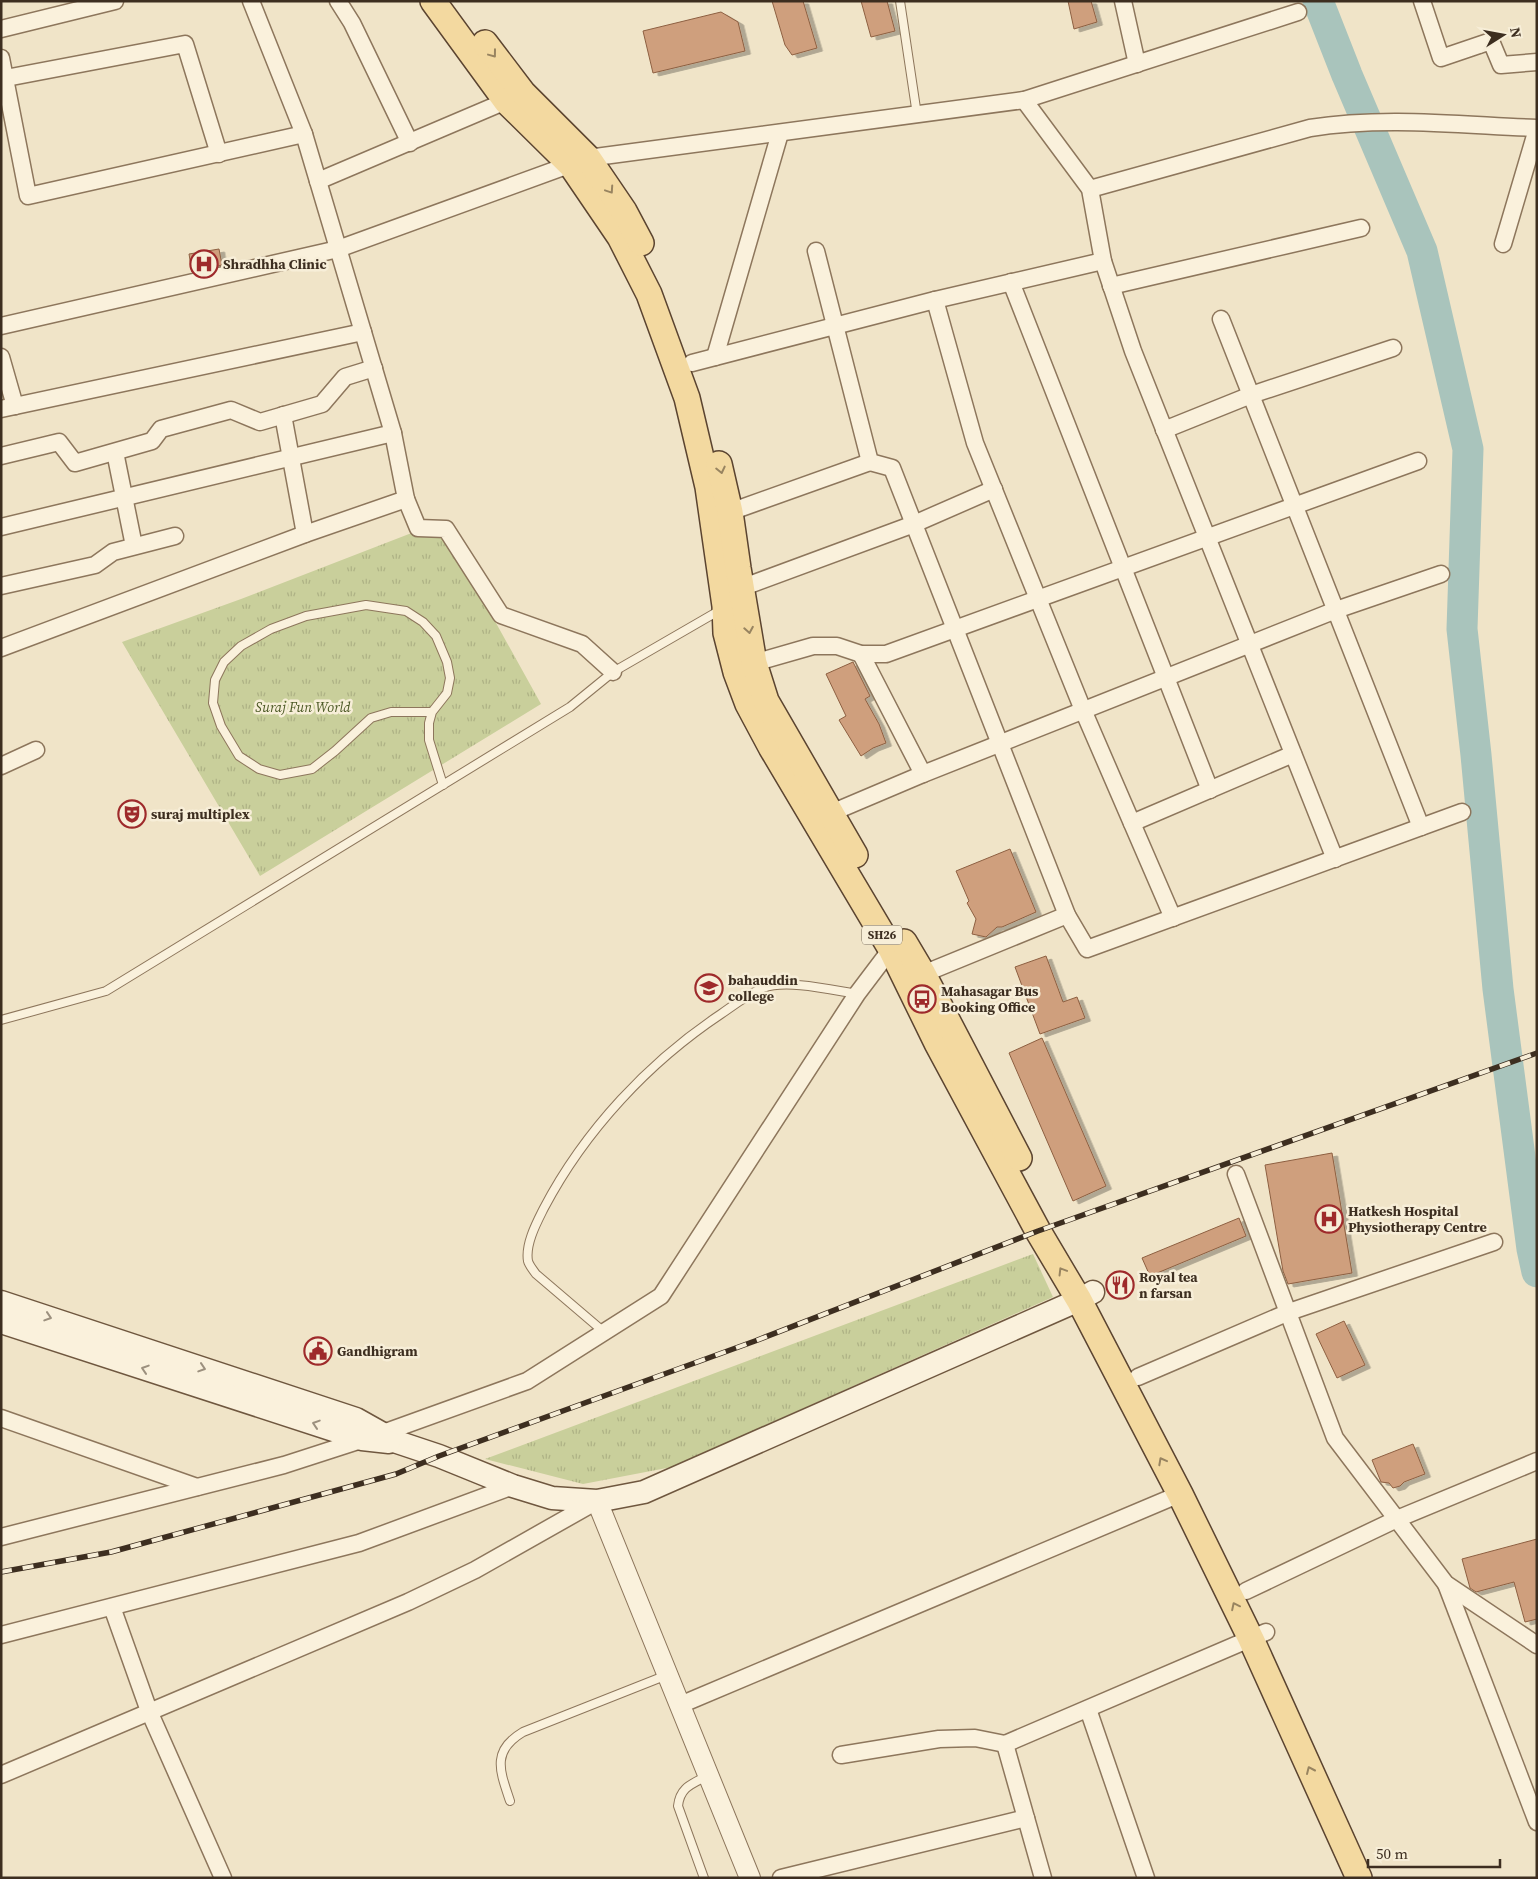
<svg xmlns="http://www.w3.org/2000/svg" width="1538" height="1879" font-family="'Source Serif 4',serif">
<defs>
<pattern id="grass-tufts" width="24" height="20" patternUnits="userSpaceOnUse" patternTransform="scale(1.25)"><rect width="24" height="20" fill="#c9cf9b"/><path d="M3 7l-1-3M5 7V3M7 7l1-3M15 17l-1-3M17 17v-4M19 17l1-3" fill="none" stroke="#aeb285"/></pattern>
<filter id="shadow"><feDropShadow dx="5.5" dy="3" stdDeviation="0" flood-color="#0004"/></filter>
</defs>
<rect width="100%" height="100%" fill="#f0e4c8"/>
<!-- grass -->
<g fill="url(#grass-tufts)">
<polygon points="440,522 541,704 260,876 122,642 241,599"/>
<polygon points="1033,1254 1053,1297 672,1467 583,1484 485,1459"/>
</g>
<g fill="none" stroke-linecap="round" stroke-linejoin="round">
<!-- river -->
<polyline stroke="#a9c4bc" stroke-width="31" points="1318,1 1347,75 1422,251 1468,449 1462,629 1476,755 1498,989 1532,1249 1537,1272"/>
</g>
<!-- building -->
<g fill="#cf9f7d" stroke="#8d5f41" filter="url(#shadow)">
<polygon points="772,1 803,1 817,48 792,55 785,45"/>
<polygon points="861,1 887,1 895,31 871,37"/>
<polygon points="1068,1 1091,1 1097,22 1074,29"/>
<polygon points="721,12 738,22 745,51 653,73 643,31"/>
<polygon points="219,249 222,265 192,272 189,254"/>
<polygon points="853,662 870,696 865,699 879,724 886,743 873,748 861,756 839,720 846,716 826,674"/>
<polygon points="1010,849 1036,912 1002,927 997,927 986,937 972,934 976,919 967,903 969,901 956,871"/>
<polygon points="1046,956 1063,1002 1077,997 1085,1018 1040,1034 1015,967"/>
<polygon points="1042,1038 1106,1186 1073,1201 1009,1053"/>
<polygon points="1332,1153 1352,1273 1288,1284 1283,1271 1265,1165"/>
<polygon points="1239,1218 1246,1236 1150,1276 1142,1258"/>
<polygon points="1344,1321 1365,1365 1337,1378 1316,1334"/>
<polygon points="1413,1444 1425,1474 1404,1482 1400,1486 1393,1488 1389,1483 1381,1482 1372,1460"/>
<polygon points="1537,1539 1537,1619 1525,1622 1514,1582 1476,1592 1470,1588 1462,1559"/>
</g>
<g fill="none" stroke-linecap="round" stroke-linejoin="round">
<!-- service casing -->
<g stroke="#8d765c" stroke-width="10">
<g id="service">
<polyline points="900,1 917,115"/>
<polyline points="432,712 391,712 371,718 335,751 312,769 280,775 259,769 239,756 221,726 213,703 215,680 224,662 241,646 271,629 306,616 366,605 406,611 423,622 436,636 447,662 450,678 447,693 432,712 429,723 429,740 443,785"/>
<polyline points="1,1020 106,991 570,707 613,672 722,609"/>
<path d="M604,1332l-68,-58c-3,-4 -7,-9 -8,-13 -3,-17 9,-39 16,-53 41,-78 105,-146 177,-194 13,-9 27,-20 42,-26 23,-9 69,2 94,6"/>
<path d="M510,1801c-10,-30 -19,-50 13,-69l144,-57"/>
<path d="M704,1878l-26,-72c2,-19 14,-22 29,-30"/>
</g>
</g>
<!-- minor casing -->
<g stroke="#8d765c" stroke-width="19">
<g id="minor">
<polyline points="338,1 352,23 410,143"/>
<polyline points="1123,1 1137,64"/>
<polyline points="1422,1 1441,58 1491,41 1501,65 1537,62"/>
<polyline points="1,29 115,1"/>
<polyline points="1,58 28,196 304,134"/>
<polyline points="1,79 185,44 219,154"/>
<polyline points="1024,100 1090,189 1103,261 1133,351 1335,859"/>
<polyline points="318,181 506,101"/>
<path d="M1090,189l220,-61c74,-12 151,-3 227,0"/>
<polyline points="1503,244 1537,129"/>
<polyline points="816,251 870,462 892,468 1067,915 1087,949 1462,812"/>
<polyline points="1011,282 1210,790"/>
<polyline points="1111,286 1361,228"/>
<polyline points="935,300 975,443 1083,710 1173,918"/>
<polyline points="1221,319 1421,827"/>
<polyline points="1,326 338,249 588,158 1024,100 1298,12"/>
<polyline points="1,357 15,406"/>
<polyline points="715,357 780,133"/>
<polyline points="692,363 935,300 1103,261"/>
<polyline points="1,409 363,332"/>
<polyline points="283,415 305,534"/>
<polyline points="1164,430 1251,395 1393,348"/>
<polyline points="115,452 134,546"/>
<polyline points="1,456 59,442 75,463 152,441 161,429 231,410 260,422 322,404 345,377 374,368"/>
<polyline points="406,499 418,528 446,529 501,615 582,644 613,672"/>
<polyline points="730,512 870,462"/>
<polyline points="1,527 393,433"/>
<polyline points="1,586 95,565 113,552 175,536"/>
<polyline points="735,595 741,588 914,524 994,489"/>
<polyline points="1,648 305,534 406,499 393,433 304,134 251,1"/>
<polyline points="861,654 923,774"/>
<polyline points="754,663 813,646 837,646 861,654 886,654 1418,461"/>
<polyline points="1,766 36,750"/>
<polyline points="831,813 923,774 1336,610 1441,574"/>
<polyline points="1132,823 1293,754"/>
<polyline points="923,974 1067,915"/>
<polyline points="1236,1174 1335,1438 1446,1584 1537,1645"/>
<polyline points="1138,1377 1289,1312 1494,1242"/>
<polyline points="1,1418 197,1487"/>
<polyline points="1,1537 284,1465 383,1433 527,1381 661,1296 857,994 891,949"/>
<polyline points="1446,1584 1537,1822"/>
<polyline points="1246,1591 1397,1519 1537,1461"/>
<polyline points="112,1607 149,1711 223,1878"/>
<polyline points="1,1635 359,1543 513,1486"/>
<polyline points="680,1705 1180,1494"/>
<polyline points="1088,1709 1146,1878"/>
<polyline points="1005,1744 1043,1878"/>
<polyline points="841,1755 939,1739 975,1738 1005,1744 1266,1632"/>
<polyline points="1,1775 408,1602 475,1570 597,1501"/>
<polyline points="781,1878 1026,1818"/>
</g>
</g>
<!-- tertiary casing -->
<g stroke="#8d765c" stroke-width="22">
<polyline id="tertiary" points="597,1501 750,1878"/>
</g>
<!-- secondary casing -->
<g stroke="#6f573f" stroke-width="25">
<g id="secondary">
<polyline points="1,1302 356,1419 397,1442 439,1456 513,1486 552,1498 597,1501 644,1492 1079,1300 1093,1292"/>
<polyline points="1,1322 349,1435 362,1439 389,1442"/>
</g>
</g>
<!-- primary casing -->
<g stroke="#5b4430" stroke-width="28">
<g id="primary">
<polyline points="433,1 506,101 571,165 620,237 649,294 687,398 708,487 725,606 726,633 736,672 748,704 771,747 891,949 937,1043 1038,1231 1079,1300 1180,1494 1251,1639 1359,1878"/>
<polyline points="485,43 523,93 588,158 624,211 641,243"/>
<polyline points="719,464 730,512 738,568 754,663 766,701 855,855"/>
<polyline points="904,942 923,974 1019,1158"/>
</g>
</g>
<!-- service -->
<use href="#service" stroke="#faf1dc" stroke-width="8"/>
<!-- minor -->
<use href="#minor" stroke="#faf1dc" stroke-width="16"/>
<!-- tertiary -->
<use href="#tertiary" stroke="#faf1dc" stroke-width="20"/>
<!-- secondary -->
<use href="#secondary" stroke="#faf1dc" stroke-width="22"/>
<!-- primary -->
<use href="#primary" stroke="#f3d9a0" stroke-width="25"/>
<!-- rail casing -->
<g stroke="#3d2e20" stroke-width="5.5">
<polyline id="rail" points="1,1572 111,1552 396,1474 439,1456 755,1341 1038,1231 1537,1053"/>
</g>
<!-- rail -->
<use href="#rail" stroke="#f7eed8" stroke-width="4" stroke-dasharray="11" stroke-linecap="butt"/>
</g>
<!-- one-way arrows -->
<defs><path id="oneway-chevron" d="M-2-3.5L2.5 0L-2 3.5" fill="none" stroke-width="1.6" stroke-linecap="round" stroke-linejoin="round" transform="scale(1.25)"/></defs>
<g stroke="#988460">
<use href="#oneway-chevron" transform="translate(493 54) rotate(53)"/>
<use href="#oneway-chevron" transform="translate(610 190) rotate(56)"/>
<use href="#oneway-chevron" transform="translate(721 470) rotate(77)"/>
<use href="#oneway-chevron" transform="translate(749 630) rotate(80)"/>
<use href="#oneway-chevron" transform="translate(1062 1271) rotate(-121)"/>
<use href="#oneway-chevron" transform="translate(1162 1461) rotate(-118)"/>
<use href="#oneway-chevron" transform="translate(1235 1606) rotate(-116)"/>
<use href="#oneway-chevron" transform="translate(1310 1770) rotate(-114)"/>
</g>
<g stroke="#9c907e">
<use href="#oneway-chevron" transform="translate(48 1317) rotate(18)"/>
<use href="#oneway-chevron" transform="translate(202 1368) rotate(18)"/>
<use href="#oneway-chevron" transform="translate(145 1369) rotate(-162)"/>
<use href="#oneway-chevron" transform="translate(316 1424) rotate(-162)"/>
</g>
<!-- icons -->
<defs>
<g id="hospital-ring" transform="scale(1.4375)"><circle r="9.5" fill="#f7eed8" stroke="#9e2a2b" stroke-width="1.5"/><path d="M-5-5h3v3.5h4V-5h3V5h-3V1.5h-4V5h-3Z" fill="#9e2a2b"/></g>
<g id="theatre-ring" transform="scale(1.4375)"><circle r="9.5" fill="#f7eed8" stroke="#9e2a2b" stroke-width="1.5"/><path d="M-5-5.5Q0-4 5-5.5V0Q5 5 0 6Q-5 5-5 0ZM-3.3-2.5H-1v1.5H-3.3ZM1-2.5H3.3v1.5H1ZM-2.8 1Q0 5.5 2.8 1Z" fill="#9e2a2b"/></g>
<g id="university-ring" transform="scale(1.4375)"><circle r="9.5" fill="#f7eed8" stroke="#9e2a2b" stroke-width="1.5"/><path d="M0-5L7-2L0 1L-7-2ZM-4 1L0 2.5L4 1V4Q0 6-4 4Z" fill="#9e2a2b"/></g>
<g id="bus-ring" transform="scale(1.4375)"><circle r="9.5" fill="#f7eed8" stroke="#9e2a2b" stroke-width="1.5"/><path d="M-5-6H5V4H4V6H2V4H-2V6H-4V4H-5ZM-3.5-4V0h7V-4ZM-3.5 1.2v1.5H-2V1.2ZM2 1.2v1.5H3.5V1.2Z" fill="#9e2a2b"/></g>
<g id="restaurant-ring" transform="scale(1.4375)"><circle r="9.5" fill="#f7eed8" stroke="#9e2a2b" stroke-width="1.5"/><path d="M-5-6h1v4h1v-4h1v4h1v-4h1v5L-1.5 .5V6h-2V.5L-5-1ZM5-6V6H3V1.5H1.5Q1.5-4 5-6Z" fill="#9e2a2b"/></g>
<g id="civic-ring" transform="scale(1.4375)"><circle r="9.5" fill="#f7eed8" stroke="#9e2a2b" stroke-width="1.5"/><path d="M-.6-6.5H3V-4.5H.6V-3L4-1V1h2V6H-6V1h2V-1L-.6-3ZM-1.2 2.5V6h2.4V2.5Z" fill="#9e2a2b"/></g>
</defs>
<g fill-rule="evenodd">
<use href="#hospital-ring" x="204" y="264"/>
<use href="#theatre-ring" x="132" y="814"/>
<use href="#university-ring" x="709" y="988"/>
<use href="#bus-ring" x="922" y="999"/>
<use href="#hospital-ring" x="1329" y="1219"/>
<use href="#restaurant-ring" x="1120" y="1285"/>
<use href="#civic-ring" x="318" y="1351"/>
</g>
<g text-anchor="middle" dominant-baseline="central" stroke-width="5" stroke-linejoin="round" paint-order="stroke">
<!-- shield labels -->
<rect fill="#f7eed8" stroke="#756857" stroke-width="1" x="862" y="925.5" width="40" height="19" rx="4"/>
<g font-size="12" font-weight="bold" fill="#3d2e20">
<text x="882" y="935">SH26</text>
</g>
<!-- poi labels -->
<g font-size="14" font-weight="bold" fill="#3d2e20" stroke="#f7eed8" text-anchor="start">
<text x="223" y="264">Shradhha Clinic</text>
<text x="151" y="814">suraj multiplex</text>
<text x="728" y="980">bahauddin<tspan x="728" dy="16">college</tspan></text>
<text x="941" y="991">Mahasagar Bus<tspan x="941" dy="16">Booking Office</tspan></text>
<text x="1348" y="1211">Hatkesh Hospital<tspan x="1348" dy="16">Physiotherapy Centre</tspan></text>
<text x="1139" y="1277">Royal tea<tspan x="1139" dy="16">n farsan</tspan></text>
<text x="337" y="1351">Gandhigram</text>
</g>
<!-- park labels -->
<g font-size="14" font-style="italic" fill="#4d5a26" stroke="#f7eed8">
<text x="303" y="707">Suraj Fun World</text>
</g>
</g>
<!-- border -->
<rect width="1538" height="1879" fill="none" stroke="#3d2e20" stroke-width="5"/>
<!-- north arrow -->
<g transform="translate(1503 35) rotate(79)" stroke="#f7eed8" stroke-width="4" paint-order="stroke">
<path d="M0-4L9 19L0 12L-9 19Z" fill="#3d2e20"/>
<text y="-8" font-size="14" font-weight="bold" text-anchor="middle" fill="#3d2e20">N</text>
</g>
<!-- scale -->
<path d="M1368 1859v8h132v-8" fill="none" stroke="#3d2e20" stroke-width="2.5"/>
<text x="1376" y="1859" font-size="15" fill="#3d2e20" stroke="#f7eed8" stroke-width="4" paint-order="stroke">50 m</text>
</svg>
